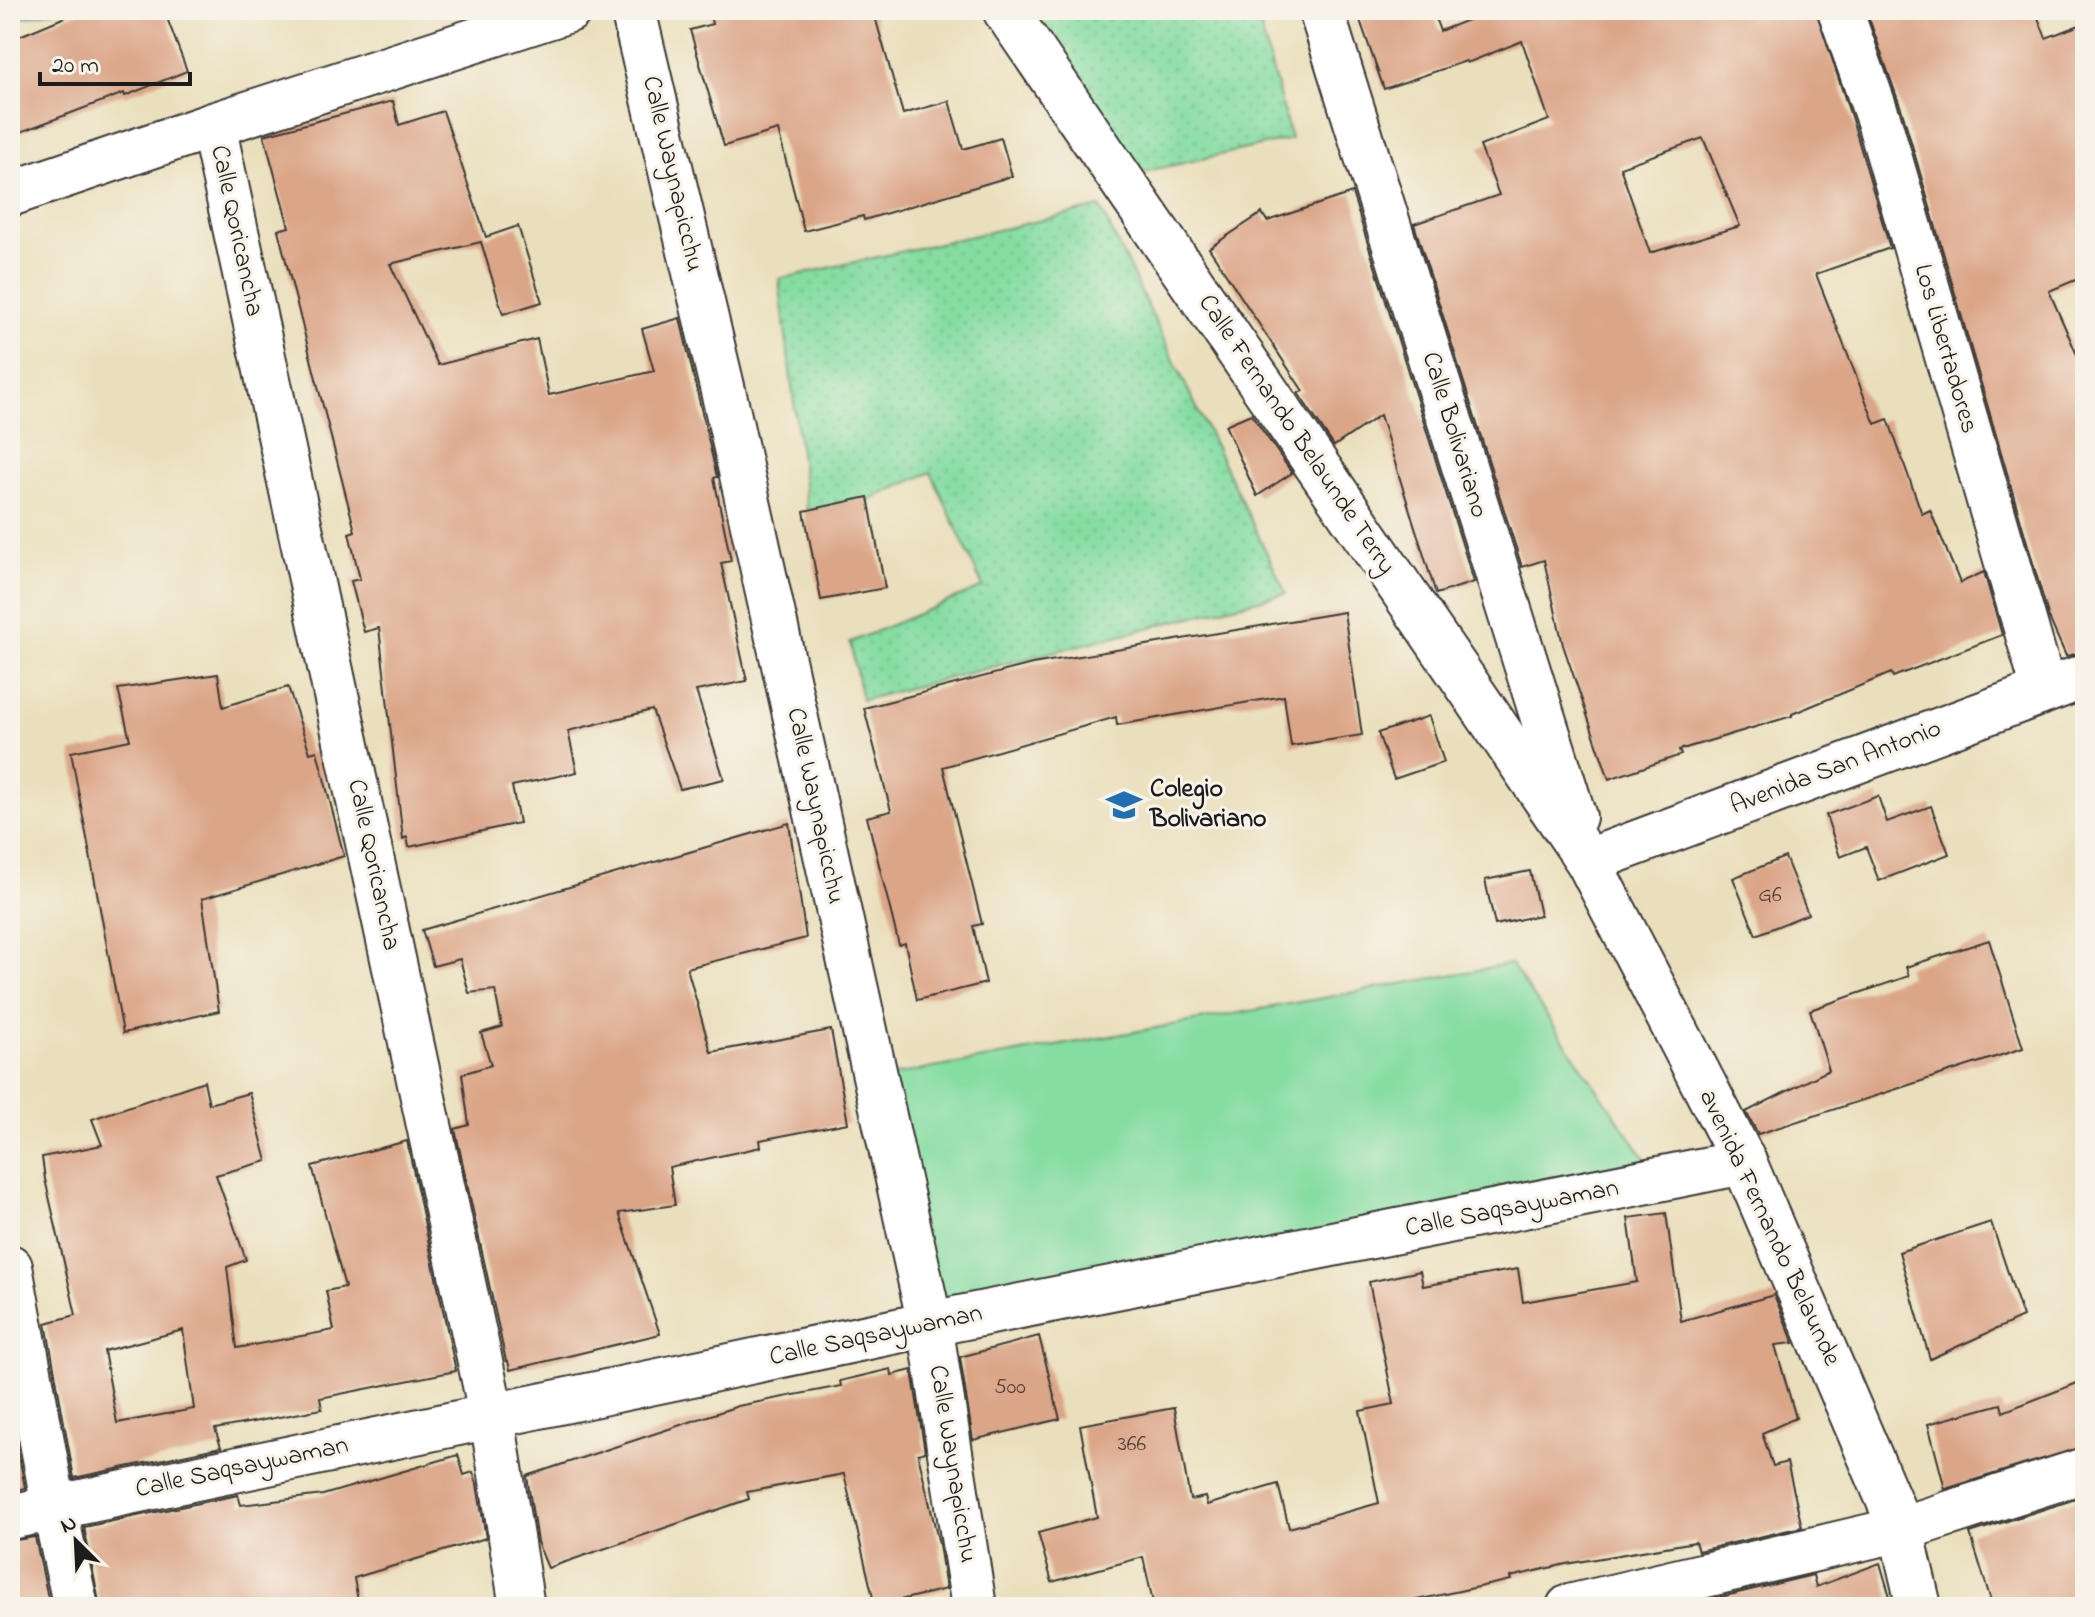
<svg xmlns="http://www.w3.org/2000/svg" width="2095" height="1617" font-family="'Indie Flower',sans-serif">
<defs>
<pattern id="grass-dots" width="8" height="8" patternUnits="userSpaceOnUse" patternTransform="scale(2)"><rect width="8" height="8" fill="#85dda2"/><path d="M2 2h.1M6 6h.1" fill="none" stroke="#72bd8b" stroke-width="1.8" stroke-linecap="round"/></pattern>
<pattern id="water-ripples" width="26" height="14" patternUnits="userSpaceOnUse" patternTransform="scale(2)"><rect width="26" height="14" fill="#61c0df"/><path d="M2 4q2-2 4 0t4 0M15 11q2-2 4 0t4 0" fill="none" stroke="#54a4bf"/></pattern>
</defs>
<rect width="100%" height="100%" fill="#f7f3e8"/>
<filter id="ink" filterUnits="userSpaceOnUse"><feTurbulence type="fractalNoise" baseFrequency=".0125" numOctaves="2"/><feDisplacementMap in="SourceGraphic" scale="16" xChannelSelector="R" yChannelSelector="G"/><feConvolveMatrix kernelMatrix="1 2 1 2 8 2 1 2 1" color-interpolation-filters="sRGB"/></filter>
<filter id="wash" filterUnits="userSpaceOnUse"><feTurbulence type="fractalNoise" baseFrequency=".006" numOctaves="4" result="noise"/><feDisplacementMap in="SourceGraphic" scale="32" xChannelSelector="R" yChannelSelector="G"/><feGaussianBlur stdDeviation="1.8" result="paint"/><feColorMatrix in="noise" values="0 0 0 0 0 0 0 0 0 0 0 0 0 0 0 0 0 1.4 0 .05"/><feComposite in="paint" operator="in"/></filter>
<g filter="url(#wash)">
<rect width="100%" height="100%" fill="#eadfbc"/>
<!-- grass -->
<g fill="url(#grass-dots)" stroke="#507c5f" stroke-width="2">
<polygon points="1033,10 1256,10 1291,139 1129,175"/>
<polygon points="1100,207 1286,593 862,700 850,642 983,587 931,472 809,527 779,279"/>
</g>
<!-- green -->
<polygon fill="#85dda2" stroke="#507c5f" stroke-width="2" points="1511,964 1657,1176 919,1326 867,1080"/>
<!-- water -->
<polygon fill="url(#water-ripples)" stroke="#3e6e7e" stroke-width="2" points="10,10 55,10 10,21"/>
<g id="blocks">
<!-- building -->
<g fill="#dba688" fill-rule="evenodd">
<polygon points="82,10 164,10 187,71 125,96 124,93 10,136 10,40"/>
<polygon points="709,10 873,10 903,114 949,101 963,149 1001,138 1012,176 864,220 863,216 804,231 778,130 724,146 690,30 712,24"/>
<path d="M1388,10h44l8,21 53,-21h323l39,119 35,119 -74,26 59,150 13,-5 34,95 8,-4 30,73 24,-11 18,63 -109,42 -2,-4 -99,41v2l-113,34 2,5 -72,24 -46,-134 -19,-85 -22,7 -108,-343 85,-29 -19,-49 69,-26 -27,-79 -55,22 -1,-2 -82,28 -24,-69zM1703,138l37,88 -90,27 -30,-86z"/>
<polygon points="1866,10 2035,10 2046,38 2085,23 2085,276 2049,291 2085,373 2085,652 2066,656 2049,618 1903,114"/>
<polygon points="393,101 399,125 443,111 486,237 518,226 542,302 503,314 481,242 390,264 438,365 537,339 549,395 654,371 642,329 680,318 717,477 714,478 731,561 721,563 747,681 696,691 724,779 680,789 652,710 568,731 577,772 512,786 519,823 409,847 407,837 403,839 379,628 364,632 351,581 360,579 349,533 355,531 278,230 289,227 264,135"/>
<polygon points="1352,193 1474,582 1436,594 1380,415 1334,446 1298,393 1303,391 1209,248 1262,213 1267,221"/>
<polygon points="1251,414 1292,473 1257,496 1225,425"/>
<polygon points="868,497 885,588 821,600 804,511"/>
<polygon points="1344,612 1362,735 1291,746 1284,696 1117,725 1116,717 943,767 982,924 973,926 986,983 917,1000 905,943 899,945 867,817 891,811 864,708 1032,664"/>
<polygon points="218,674 223,707 288,687 310,753 317,751 344,856 202,899 219,1011 123,1033 71,752 130,740 118,689"/>
<polygon points="1429,716 1444,762 1394,779 1378,733"/>
<polygon points="1878,796 1887,822 1931,806 1949,854 1879,881 1866,847 1840,857 1826,815"/>
<polygon points="789,823 806,938 687,968 711,1052 831,1030 848,1123 760,1140 761,1147 669,1167 675,1205 619,1213 660,1334 510,1370 508,1361 506,1361 455,1129 469,1125 462,1074 491,1065 481,1033 502,1027 495,990 469,993 460,959 433,966 422,930"/>
<polygon points="1785,857 1808,914 1756,935 1733,878"/>
<polygon points="1530,871 1540,915 1495,925 1485,880"/>
<polygon points="1989,940 2023,1048 1758,1134 1746,1112 1829,1070 1810,1010 1909,976 1906,967"/>
<path d="M204,1081l5,23 40,-11 18,68 -51,14 30,85 -19,7 10,81 97,-18 -8,-39 19,-4 -33,-121 95,-25 49,230 -136,27 2,11 -107,20 6,18 -147,31 -28,-155 30,-8 -31,-136 -3,-22 60,-12 -10,-26zM183,1330l11,79 -77,14 -13,-72z"/>
<polygon points="1666,1213 1681,1321 1774,1295 1794,1343 1775,1345 1796,1418 1762,1433 1773,1466 1787,1462 1802,1527 1698,1551 1695,1542 1566,1564 1510,1577 1511,1580 1384,1607 1154,1607 1143,1557 1052,1582 1038,1533 1097,1517 1080,1425 1174,1408 1190,1500 1205,1497 1207,1505 1278,1484 1289,1528 1379,1503 1360,1411 1394,1404 1369,1282 1420,1271 1423,1286 1518,1269 1523,1302 1637,1282 1628,1218"/>
<polygon points="1991,1222 2023,1317 1930,1359 1899,1252"/>
<polygon points="1039,1336 1060,1419 973,1440 960,1357"/>
<polygon points="891,1369 892,1375 912,1370 925,1452 918,1454 939,1544 946,1589 875,1606 844,1474 747,1492 749,1499 548,1568 537,1542 527,1476 738,1406 841,1386 840,1381"/>
<polygon points="2085,1380 2085,1446 1945,1489 1928,1424 2001,1404 2003,1412"/>
<polygon points="10,1406 25,1488 10,1491"/>
<polygon points="458,1455 464,1475 473,1472 477,1484 486,1538 354,1578 359,1607 100,1607 84,1527 238,1495 241,1505 323,1495"/>
<polygon points="2085,1496 2085,1607 1993,1607 1970,1533"/>
<polygon points="35,1537 50,1607 10,1607 10,1541"/>
<polygon points="1880,1563 1893,1607 1716,1607 1713,1599 1813,1575 1816,1587"/>
</g>
</g>
</g>
<g filter="url(#ink)">
<use href="#blocks" fill-opacity="0" stroke="#3b3934" stroke-width="2"/>
<g fill="none" stroke-linecap="round" stroke-linejoin="round">
<!-- street casing -->
<g stroke="#3b3934" stroke-width="48">
<g id="street">
<polyline points="633,10 728,412 930,1324 974,1607"/>
<polyline points="1005,10 1588,861 1744,1162 1901,1529 1919,1607"/>
<polyline points="1321,10 1574,817"/>
<polyline points="1840,10 1879,121 2044,690"/>
<polyline points="213,125 492,1417 522,1607"/>
<polyline points="10,194 213,125 569,10"/>
<polyline points="1588,861 2085,676"/>
<polyline points="10,1267 54,1507 76,1607"/>
<polyline points="10,1517 930,1324 1744,1162"/>
<polyline points="1569,1607 1901,1529 2085,1470"/>
</g>
</g>
<!-- street -->
<use href="#street" stroke="#fff" stroke-width="44"/>
</g>
</g>
<!-- icons -->
<defs>
<g id="school-bare" transform="scale(2.76)"><path d="M0-5L7-2L0 1L-7-2ZM-4 1L0 2.5L4 1V4Q0 6-4 4Z" fill="#1f6fb2" stroke="#f7f3e8" stroke-width="2.5" paint-order="stroke"/></g>
</defs>
<g fill-rule="evenodd">
<use href="#school-bare" x="1124" y="805"/>
</g>
<g text-anchor="middle" dominant-baseline="central" stroke-width="6" stroke-linejoin="round" paint-order="stroke">
<!-- number labels -->
<g font-size="22" fill="#4c3e37">
<text x="1770" y="896">G6</text>
<text x="1010" y="1388">500</text>
<text x="1132" y="1445">366</text>
</g>
<!-- street labels -->
<g font-size="26" fill="#1c1c1c" stroke="#f7f3e8">
<text transform="translate(672 174) rotate(77)">Calle Waynapicchu</text>
<text transform="translate(236 231) rotate(78)">Calle Qoricancha</text>
<text transform="translate(1945 349) rotate(74)">Los Libertadores</text>
<text transform="translate(1296 435) rotate(56)">Calle Fernando Belaunde Terry</text>
<text transform="translate(1454 435) rotate(73)">Calle Bolivariano</text>
<text transform="translate(1836 768) rotate(-21)">Avenida San Antonio</text>
<text transform="translate(815 806) rotate(78)">Calle Waynapicchu</text>
<text transform="translate(373 865) rotate(78)">Calle Qoricancha</text>
<text transform="translate(1512 1209) rotate(-11)">Calle Saqsaywaman</text>
<text transform="translate(1769 1228) rotate(65)">avenida Fernando Belaunde</text>
<text transform="translate(876 1336) rotate(-12)">Calle Saqsaywaman</text>
<text transform="translate(952 1464) rotate(81)">Calle Waynapicchu</text>
<text transform="translate(242 1468) rotate(-12)">Calle Saqsaywaman</text>
</g>
<!-- poi labels -->
<g font-size="26" font-weight="bold" fill="#1c1c1c" stroke="#f7f3e8" text-anchor="start">
<text x="1150" y="790">Colegio<tspan x="1150" dy="30">Bolivariano</tspan></text>
</g>
</g>
<!-- margin -->
<rect width="2095" height="1617" fill="none" stroke="#f7f3e8" stroke-width="40"/>
<!-- north arrow -->
<g transform="translate(76 1541) rotate(336)" stroke="#f7f3e8" stroke-width="6" paint-order="stroke">
<path d="M0-6L14 30L0 20L-14 30Z" fill="#1c1c1c"/>
<text y="-12" font-size="22" font-weight="bold" text-anchor="middle" fill="#1c1c1c">N</text>
</g>
<!-- scale -->
<path d="M40 72v12h150v-12" fill="none" stroke="#1c1c1c" stroke-width="4"/>
<text x="52" y="72" font-size="24" fill="#1c1c1c" stroke="#f7f3e8" stroke-width="6" paint-order="stroke">20 m</text>
</svg>
